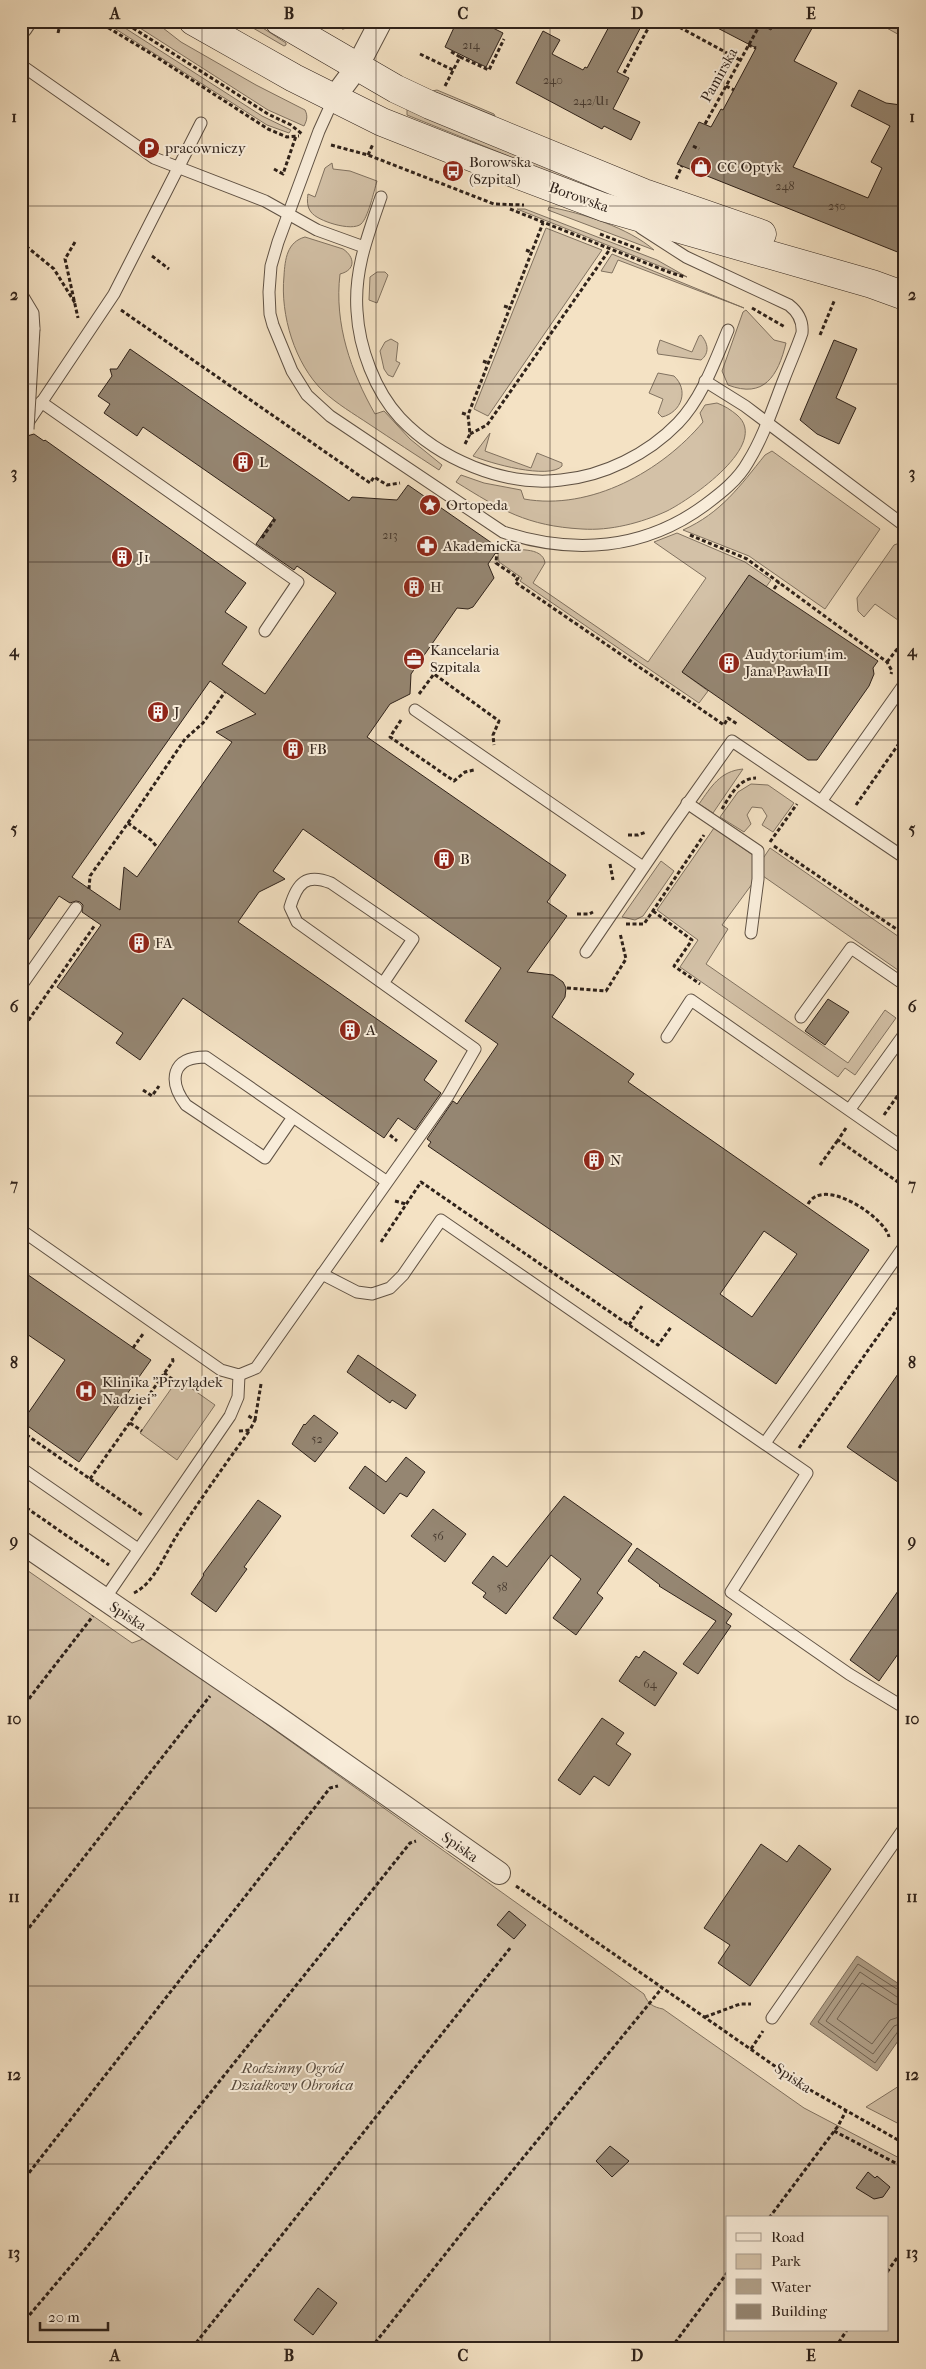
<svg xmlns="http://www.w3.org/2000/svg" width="926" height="2369" font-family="'IM FELL French Canon',serif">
<rect width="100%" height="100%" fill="#f4e2c4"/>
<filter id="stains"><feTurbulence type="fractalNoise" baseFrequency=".004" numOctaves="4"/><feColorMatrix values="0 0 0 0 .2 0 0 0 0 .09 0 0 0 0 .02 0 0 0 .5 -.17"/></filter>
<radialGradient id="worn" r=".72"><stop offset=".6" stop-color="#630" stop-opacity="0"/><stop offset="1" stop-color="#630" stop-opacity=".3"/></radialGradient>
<!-- green -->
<g fill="#d3c1a7" stroke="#817260" fill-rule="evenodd">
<polygon points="103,21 114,21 262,116 291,130 289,133 267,125"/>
<path d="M129,21h25l27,21 75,43 49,25c3,6 2,10 -1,16l-36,-16z"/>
<polygon points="241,21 252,21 286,43 286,45 284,46"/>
<polygon points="885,21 905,21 905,38 883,26"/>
<polygon points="437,90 494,114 495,116 432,91"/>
<polygon points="407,109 649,209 568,180 407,115"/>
<path d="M332,163l1,6 17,2 27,10c-3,10 -9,37 -16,43 -9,8 -44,-3 -50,-12 -4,-5 -4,-12 -3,-18l7,3 10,-29z"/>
<path d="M549,207c33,6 80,21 105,43l-106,-40z"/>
<polygon points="517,209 525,209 657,260 687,277"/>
<polygon points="546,228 602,250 488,416 474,409"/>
<path d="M305,237l38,12c12,8 13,21 -3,25 -6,50 11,98 35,140l9,-3 26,28 32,26 -3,5c-23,-15 -46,-30 -70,-46 -15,-10 -32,-20 -46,-33 -28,-27 -43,-76 -39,-115 1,-17 3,-34 21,-39z"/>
<polygon points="612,254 744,308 618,260 612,273 601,271"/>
<polygon points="377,272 385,272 388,275 377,303 369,300 370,277"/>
<path d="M746,310l28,30 12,3c-8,33 -22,56 -58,42l-6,-14 21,-59z"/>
<path d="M701,335c7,8 9,18 0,25l-43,-6 -1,-4 3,-10 32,12 7,-16z"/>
<polygon points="391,339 398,343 396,361 400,363 393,377 388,375 384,369 380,351 385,342"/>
<path d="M658,373l16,3c15,14 8,36 -12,41l-4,-4 5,-14 -14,-6z"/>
<path d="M717,403c8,3 14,7 20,12 34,29 -46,84 -70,96 -26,12 -57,20 -85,18 -55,-3 -81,-19 -126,-47l5,-7 23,8 37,7 3,9c67,12 138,-28 179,-77l-3,-9 5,-8z"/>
<path d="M490,433l-5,18 46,17 6,-15 25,10v3c-13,14 -73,-3 -89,-10z"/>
<path d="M772,451l108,78 -55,80 -76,-53 -66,-26c38,-17 57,-44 82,-75z"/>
<path d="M677,533l68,29 26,18 -5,7 -84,85 26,19 -9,12 -179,-122 2,-3 -23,-16 -1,-8 3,-4c13,0 42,-4 44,13l-12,20 115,79 58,-84 -52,-36z"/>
<polygon points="905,541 905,625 875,604 864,617 858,611 857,598 894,545"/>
<path d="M743,769l-30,44 -14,-9c12,-17 21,-33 44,-35z"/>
<polygon points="751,784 768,785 794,803 773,832 762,825 767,816 762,808 752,807 747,815 751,824 744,832 720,817 738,792"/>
<polygon points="714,828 754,856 755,880 722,925 728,929 706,964 848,1063 885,1010 896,1018 855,1075 845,1068 838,1077 680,967 698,940 657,910"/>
<polygon points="770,848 905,941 905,975 763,876 762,860"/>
<polygon points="661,861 674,871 643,916 635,920 622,917"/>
<polygon points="178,1379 215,1405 177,1460 140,1433"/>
<path d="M21,1566l111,77 14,-5 498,356c4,10 9,13 19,15l141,99 101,53v187h-884zM727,2218h160v112h-160z"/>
<polygon points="899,2086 905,2089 905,2127 866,2107"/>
</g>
<!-- water -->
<polygon fill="#b1a18a" stroke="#7d6e5d" points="857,1956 905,1988 905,2031 877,2071 810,2024"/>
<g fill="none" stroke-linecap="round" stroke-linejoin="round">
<!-- shore -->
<g stroke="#706252" stroke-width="1">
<polyline points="905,1992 900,1991 858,1964 818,2022 875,2063 899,2030 905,2029"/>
<polyline points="905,1998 897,1997 860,1972 826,2021 873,2054 894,2026 905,2022"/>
<polyline points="905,2006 895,2004 862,1983 837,2019 872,2044 890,2020 905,2015"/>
</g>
</g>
<!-- building -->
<g fill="#958672" stroke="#2f221a" fill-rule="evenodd">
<polygon points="457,21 479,21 503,33 486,67 445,47"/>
<polygon points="612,21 644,21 617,72 629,78 613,109 640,122 631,140 604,126 602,129 516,83 543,31 560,40 552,54 583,70 585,67 587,68"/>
<polygon points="704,21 754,21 771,30 775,21 816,21 794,61 837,83 793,167 868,198 882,168 871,162 890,126 851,106 859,90 886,103 901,105 905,97 905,255 677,164 699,122 711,127 721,109 723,110 756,48"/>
<polygon points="834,340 857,349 836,398 856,408 839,444 817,434 800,420"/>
<path d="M130,349l219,152 3,-4 45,3 11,-15 91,63 -11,16 6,14 -21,29 -5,2 -11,-1 -46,66 -1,20 -20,10 -23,33 199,138 -19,27 20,14 -40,56 26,3 10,7 3,6 -1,9 -13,20 82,57 -6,8 241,168 -93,134 -348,-238 3,-4 -4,-3 26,-38 4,3 41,-60 -33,-23 36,-53 -198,-139 -30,42 12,8 -26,13 -21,30 199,139 -13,19 17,13 -26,37 -17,-12 -14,20 -201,-140 -43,62 -24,-17 7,-10 -66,-46 44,-62 -19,-13 1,-7 -3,-3 -4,-1 -6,2 -11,-7 -38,55v-519l6,4 7,-2 10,7 1,-1 201,143 -21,29 22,15 -25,37 43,30 71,-101 -39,-27 -3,4 -38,-26 18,-26 -131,-91 -6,9 -33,-23 6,-9 -12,-8 14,-20 -2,-7h7zM210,681l46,33 -40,18 16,10 -95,135 -13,-10 -4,43 -48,-33zM764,1231l33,23 -45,63 -32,-23z"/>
<polygon points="749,575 878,661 873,668 874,674 869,686 817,760 808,760 682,672"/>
<polygon points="828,999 849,1012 825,1045 805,1031"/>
<polygon points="21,1270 151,1360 79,1462 22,1422 65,1360 21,1330"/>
<polygon points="358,1355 416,1395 406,1409 392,1400 390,1403 347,1372"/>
<polygon points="905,1364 905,1487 847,1447"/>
<polygon points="314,1415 338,1433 315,1462 292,1444 304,1424 305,1425"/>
<polygon points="406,1457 425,1472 407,1497 400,1493 384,1514 349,1488 365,1466 386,1482"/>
<polygon points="564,1496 632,1544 597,1593 603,1598 576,1635 553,1618 581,1579 551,1555 506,1614 483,1597 486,1593 472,1583 493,1556 507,1567"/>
<polygon points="258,1500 281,1516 244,1567 247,1569 216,1612 191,1594 204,1575 203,1574"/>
<polygon points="433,1509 466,1534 445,1562 411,1536"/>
<polygon points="637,1548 732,1614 726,1623 731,1626 698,1674 683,1664 716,1621 659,1586 660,1585 628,1561"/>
<polygon points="905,1581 905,1644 879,1681 850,1660"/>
<polygon points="644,1651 677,1673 655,1706 619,1681 636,1656 639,1658"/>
<polygon points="602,1718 624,1733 616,1744 631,1754 609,1786 594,1776 580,1795 558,1780"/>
<polygon points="761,1844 787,1862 799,1845 831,1869 750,1986 718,1963 730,1945 704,1928"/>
<polygon points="509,1911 526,1925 514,1939 497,1925"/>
<polygon points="610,2146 629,2161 612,2177 596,2161"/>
<polygon points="868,2172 875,2178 877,2176 890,2187 883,2197 874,2199 856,2188"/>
<polygon points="318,2288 337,2303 313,2335 294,2320"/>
</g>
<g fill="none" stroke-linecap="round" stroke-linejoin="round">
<!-- lane casing -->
<g stroke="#605244" stroke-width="13">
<g id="lane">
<polyline points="21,65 154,158 265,201 317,230 364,247"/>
<path d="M334,98l-15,33 -41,111 -7,24 -2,26 1,22 3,11 19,46 15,24 23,21 173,116c70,23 141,18 202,-27 16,-12 33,-25 43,-43 16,-26 25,-55 36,-83 6,-16 13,-31 18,-46 1,-11 -4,-21 -13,-28l-103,-48 -45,-29"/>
<path d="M381,197c-13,38 -27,73 -24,114 2,37 18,80 43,107 39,41 104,69 161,62 43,-4 87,-26 117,-57 24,-25 37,-62 50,-93"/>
<polyline points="21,293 33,313 34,329"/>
<polyline points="705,381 745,406 905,526"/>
<polyline points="41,402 298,582 265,631"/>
<polyline points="27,424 114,294 201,123"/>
<polyline points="415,710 643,867"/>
<polyline points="822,800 905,683"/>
<polyline points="687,803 758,851 758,879 751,933"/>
<polyline points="586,952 669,830 732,741 905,858"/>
<polyline points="21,986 76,908"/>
<polyline points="801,1017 851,948 905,985"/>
<polyline points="667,1037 691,1000 905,1149"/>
<polyline points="850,1109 905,1033"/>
<path d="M293,1117l-28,41 -79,-53c-18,-24 -15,-48 20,-48l180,124"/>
<path d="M21,1230l200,140 18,5 17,-7 192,-272 27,-47 -178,-127 -7,-15c7,-24 16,-34 41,-24l82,56 -29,43"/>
<polyline points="322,1274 357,1292 372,1294 390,1288 403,1275 441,1220 807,1473 731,1592 849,1674 905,1708"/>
<polyline points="765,1443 905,1245"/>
<polyline points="21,1468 138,1549"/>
<polyline points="104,1600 230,1416 238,1397 239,1375"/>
<polyline points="772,2018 905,1827"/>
</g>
</g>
<!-- street casing -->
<g stroke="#605244" stroke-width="24">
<g id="street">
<polyline points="21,27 25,21"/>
<polyline points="334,98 357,67 381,21"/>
<polyline points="21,1542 274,1715 499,1873"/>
</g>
</g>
<!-- secondary casing -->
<g stroke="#2f221a" stroke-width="29">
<g id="secondary">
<polyline points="193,21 294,78 382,122 458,152 603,207 872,284 905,296"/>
<polyline points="279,21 396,89 430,105 644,193 762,234"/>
</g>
</g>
<!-- path -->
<g stroke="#2f221a" stroke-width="3" stroke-dasharray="4 2.5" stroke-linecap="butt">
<polyline points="97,21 150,53 268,129 287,137 299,136"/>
<polyline points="122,21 268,114 291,125 302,134"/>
<polyline points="668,21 740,60"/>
<polyline points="342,28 347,27 351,21"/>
<polyline points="58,33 61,21"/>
<polyline points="748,45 756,48"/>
<polyline points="420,54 453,70"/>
<polyline points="460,57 489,70 504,39"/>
<polyline points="624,73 652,21"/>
<polyline points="445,86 460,57 450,51 451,50"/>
<polyline points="726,86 734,90"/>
<polyline points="705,124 762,21"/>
<polyline points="331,145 368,155 494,204 524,205"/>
<polyline points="693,146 699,149"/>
<polyline points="368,155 373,144"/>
<polyline points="274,169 283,174 296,136"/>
<polyline points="676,179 682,166"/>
<polyline points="510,209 671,273 685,277"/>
<polyline points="600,234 641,250"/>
<polyline points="21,242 54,269 75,303"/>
<polyline points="75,242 65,259 78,318"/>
<polyline points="526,250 531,252"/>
<polyline points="152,256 169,269"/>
<polyline points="504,306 510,308"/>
<polyline points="752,308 785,327"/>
<polyline points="121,310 370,483 374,477 387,485 400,483"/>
<polyline points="820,335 835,299"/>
<polyline points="483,361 488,363"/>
<polyline points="462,413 468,415"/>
<polyline points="470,434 487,425 610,249"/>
<polyline points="465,444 470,434 468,415 543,223"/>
<polyline points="690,535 747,559 887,662 892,671 891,674"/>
<polyline points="262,538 275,519"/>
<polyline points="497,550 496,563 518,578 515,582 724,725 728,718 737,724"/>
<polyline points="774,589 779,582"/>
<polyline points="887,662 905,639"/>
<polyline points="419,694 434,674 499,721 493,735 494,745"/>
<polyline points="401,720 390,737 454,781 465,772 474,770"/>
<polyline points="856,805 905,735"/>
<path d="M722,809c8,-13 17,-31 34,-31"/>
<polyline points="128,823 185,739 203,723 225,692"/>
<polyline points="628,835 638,835 646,832"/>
<polyline points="770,842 797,804"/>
<polyline points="774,846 905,935"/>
<polyline points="610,864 613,880"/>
<polyline points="89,889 90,876 128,823 151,840 157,847"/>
<polyline points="653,911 692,940 674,966 700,984"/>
<polyline points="577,914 589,914 593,912"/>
<polyline points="626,924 644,924 704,835"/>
<polyline points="567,988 606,991 626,959 620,933"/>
<polyline points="21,1031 95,925"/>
<polyline points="143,1090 152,1096 159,1086"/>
<polyline points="884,1115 905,1085"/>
<polyline points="846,1128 838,1140 905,1187"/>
<polyline points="390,1135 397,1141"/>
<polyline points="820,1165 838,1140"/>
<polyline points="395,1201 406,1204"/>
<path d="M808,1204c16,-29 78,15 81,33"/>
<polyline points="381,1242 421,1182 658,1345 671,1327"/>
<polyline points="629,1325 642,1306"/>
<polyline points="133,1348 143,1334"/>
<polyline points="164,1373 176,1382"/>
<polyline points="255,1420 261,1384"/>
<polyline points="130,1423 142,1431"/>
<polyline points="21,1431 142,1515"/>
<polyline points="239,1431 250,1430 255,1420 247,1415"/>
<polyline points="799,1448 905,1298"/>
<polyline points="90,1479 173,1361 172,1356"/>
<polyline points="21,1504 109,1565"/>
<path d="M134,1593c21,-10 32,-42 45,-61 23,-35 47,-69 71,-102"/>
<polyline points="21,1709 93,1616"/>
<polyline points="516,1886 805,2087 905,2144"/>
<polyline points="21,1938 210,1696"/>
<polyline points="705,2017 740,2004 751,2004"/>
<polyline points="751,2049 763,2031"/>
<polyline points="834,2131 905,2168"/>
<polyline points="21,2183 330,1788 338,1786"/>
<polyline points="769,2218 838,2126 846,2111"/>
<polyline points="887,2272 905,2247"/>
<polyline points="21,2325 87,2247 410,1843 416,1841"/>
<polyline points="192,2348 511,1947"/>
<polyline points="371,2348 473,2219 662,1988"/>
<polyline points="671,2348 727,2273"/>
<polyline points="835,2348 847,2330"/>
</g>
<!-- lane -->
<use href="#lane" stroke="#f8ecd9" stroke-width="11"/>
<!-- street -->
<use href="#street" stroke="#f8ecd9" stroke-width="22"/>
<!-- secondary -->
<use href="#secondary" stroke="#f8ecd9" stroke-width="28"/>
<!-- lane-bridge casing -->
<g stroke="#605244" stroke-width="13" stroke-linecap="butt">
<polyline id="lane-bridge" points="28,429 34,329"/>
</g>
<!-- lane-bridge -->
<use href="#lane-bridge" stroke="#f8ecd9" stroke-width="11"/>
</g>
<!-- grid -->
<path fill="none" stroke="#2f221a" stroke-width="1" stroke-opacity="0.55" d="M202,21v2327M376,21v2327M550,21v2327M724,21v2327M21,206h884M21,384h884M21,562h884M21,740h884M21,918h884M21,1096h884M21,1274h884M21,1452h884M21,1630h884M21,1808h884M21,1986h884M21,2164h884"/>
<!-- icons -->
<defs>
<g id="parking-disc" transform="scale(1.125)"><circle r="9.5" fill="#8f2418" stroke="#f8ecd9"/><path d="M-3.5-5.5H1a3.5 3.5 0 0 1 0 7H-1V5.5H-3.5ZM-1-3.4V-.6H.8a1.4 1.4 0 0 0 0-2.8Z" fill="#fff"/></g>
<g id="shop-disc" transform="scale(1.125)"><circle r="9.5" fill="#8f2418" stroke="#f8ecd9"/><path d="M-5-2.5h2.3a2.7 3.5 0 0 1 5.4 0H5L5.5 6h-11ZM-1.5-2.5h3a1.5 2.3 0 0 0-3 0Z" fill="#fff"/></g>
<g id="bus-disc" transform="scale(1.125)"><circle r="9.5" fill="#8f2418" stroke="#f8ecd9"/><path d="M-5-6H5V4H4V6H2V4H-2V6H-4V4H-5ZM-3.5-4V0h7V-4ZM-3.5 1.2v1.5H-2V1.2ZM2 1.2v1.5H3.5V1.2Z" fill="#fff"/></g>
<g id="building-disc" transform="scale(1.125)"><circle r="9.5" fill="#8f2418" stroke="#f8ecd9"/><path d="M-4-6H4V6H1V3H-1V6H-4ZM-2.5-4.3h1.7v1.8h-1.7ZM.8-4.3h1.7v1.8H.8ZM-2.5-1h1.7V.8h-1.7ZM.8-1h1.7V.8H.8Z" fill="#fff"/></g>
<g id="sight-disc" transform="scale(1.125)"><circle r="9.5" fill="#8f2418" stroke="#f8ecd9"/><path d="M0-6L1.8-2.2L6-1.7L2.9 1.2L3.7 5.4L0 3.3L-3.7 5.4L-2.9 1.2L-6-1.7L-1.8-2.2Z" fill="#fff"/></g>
<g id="pharmacy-disc" transform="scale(1.125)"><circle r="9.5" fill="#8f2418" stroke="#f8ecd9"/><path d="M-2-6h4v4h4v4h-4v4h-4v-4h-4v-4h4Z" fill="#fff"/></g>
<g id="office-disc" transform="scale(1.125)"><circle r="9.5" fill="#8f2418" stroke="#f8ecd9"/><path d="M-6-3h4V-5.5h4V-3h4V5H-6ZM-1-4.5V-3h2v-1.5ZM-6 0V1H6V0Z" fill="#fff"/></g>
<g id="hospital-disc" transform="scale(1.125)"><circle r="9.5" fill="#8f2418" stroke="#f8ecd9"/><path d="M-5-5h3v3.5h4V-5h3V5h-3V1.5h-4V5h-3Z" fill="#fff"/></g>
</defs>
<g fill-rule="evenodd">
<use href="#parking-disc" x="149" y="148"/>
<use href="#shop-disc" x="701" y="167"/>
<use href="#bus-disc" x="453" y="171"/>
<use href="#building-disc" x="243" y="462"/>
<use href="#sight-disc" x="430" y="505"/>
<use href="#pharmacy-disc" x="427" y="546"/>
<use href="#building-disc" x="122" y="557"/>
<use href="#building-disc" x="414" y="587"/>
<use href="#office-disc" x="414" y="659"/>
<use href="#building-disc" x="729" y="663"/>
<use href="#building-disc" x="158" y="712"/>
<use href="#building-disc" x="293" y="749"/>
<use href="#building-disc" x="444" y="859"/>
<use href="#building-disc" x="139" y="943"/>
<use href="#building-disc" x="350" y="1030"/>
<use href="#building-disc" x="594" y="1160"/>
<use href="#hospital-disc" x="86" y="1391"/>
</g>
<g text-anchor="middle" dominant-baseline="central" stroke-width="4" stroke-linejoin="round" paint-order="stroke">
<!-- number labels -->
<g font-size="12" fill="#483b30">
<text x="471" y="45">214</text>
<text x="553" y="80">240</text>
<text x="591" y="101">242/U1</text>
<text x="785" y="186">248</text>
<text x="837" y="206">250</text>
<text x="390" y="535">213</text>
<text x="317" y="1439">52</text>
<text x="438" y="1536">56</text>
<text x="502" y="1587">58</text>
<text x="650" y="1684">64</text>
</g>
<!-- street labels -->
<g font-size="15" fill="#2f221a" stroke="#f8ecd9">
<text transform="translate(719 75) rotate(-61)">Pamirska</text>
<text transform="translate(579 197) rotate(20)">Borowska</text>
<text transform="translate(128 1616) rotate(33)">Spiska</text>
<text transform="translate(460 1847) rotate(35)">Spiska</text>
<text transform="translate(793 2078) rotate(34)">Spiska</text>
</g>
<!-- poi labels -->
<g font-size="15" fill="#2f221a" stroke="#f8ecd9" text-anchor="start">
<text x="165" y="148">pracowniczy</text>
<text x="469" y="162">Borowska<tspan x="469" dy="17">(Szpital)</tspan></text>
<text x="717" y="167">CC Optyk</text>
<text x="259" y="462">L</text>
<text x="446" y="505">Ortopeda</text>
<text x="443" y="546">Akademicka</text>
<text x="138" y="557">J1</text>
<text x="430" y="587">H</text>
<text x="430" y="650">Kancelaria<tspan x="430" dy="17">Szpitala</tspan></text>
<text x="745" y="654">Audytorium im.<tspan x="745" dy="17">Jana Pawła II</tspan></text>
<text x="174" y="712">J</text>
<text x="309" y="749">FB</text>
<text x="460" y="859">B</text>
<text x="155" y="943">FA</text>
<text x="366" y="1030">A</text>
<text x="610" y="1160">N</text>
<text x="102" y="1382">Klinika "Przylądek<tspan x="102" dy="17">Nadziei"</tspan></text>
</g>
<!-- park labels -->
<g font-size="15" font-style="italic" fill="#584a3d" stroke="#f8ecd9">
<text x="292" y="2068">Rodzinny Ogród<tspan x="292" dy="17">Działkowy Obrońca</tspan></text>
</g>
</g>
<!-- margin -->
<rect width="926" height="2369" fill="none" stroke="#f4e2c4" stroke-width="55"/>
<!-- legend -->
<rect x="726" y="2216" width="162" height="115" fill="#f8ecd9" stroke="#a89b8d"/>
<rect x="736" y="2233" width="25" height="8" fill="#f8ecd9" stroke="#a89b8d"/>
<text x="771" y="2242" font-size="15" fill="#2f221a">Road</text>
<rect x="736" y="2254" width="25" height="15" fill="#d3c1a7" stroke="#a89b8d"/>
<text x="771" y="2266" font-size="15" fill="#2f221a">Park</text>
<rect x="736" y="2279" width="25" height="15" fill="#b1a18a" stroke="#a89b8d"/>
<text x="771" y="2292" font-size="15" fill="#2f221a">Water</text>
<rect x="736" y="2304" width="25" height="15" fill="#958672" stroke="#a89b8d"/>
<text x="771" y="2316" font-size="15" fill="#2f221a">Building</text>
<!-- scale -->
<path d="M40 2322v8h68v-8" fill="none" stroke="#2f221a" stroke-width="2.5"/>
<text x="48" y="2322" font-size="15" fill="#2f221a" stroke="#f8ecd9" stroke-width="4" paint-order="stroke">20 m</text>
<rect x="28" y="28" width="870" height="2314" fill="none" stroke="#2f221a" stroke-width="2"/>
<g font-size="16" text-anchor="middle" font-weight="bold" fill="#2f221a">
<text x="115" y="19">A</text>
<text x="289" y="19">B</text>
<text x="463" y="19">C</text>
<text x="637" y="19">D</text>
<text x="811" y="19">E</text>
<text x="14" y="122">1</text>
<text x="912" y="122">1</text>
<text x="14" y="300">2</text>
<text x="912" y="300">2</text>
<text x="14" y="478">3</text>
<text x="912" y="478">3</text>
<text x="14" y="656">4</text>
<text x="912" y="656">4</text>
<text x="14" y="834">5</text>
<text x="912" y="834">5</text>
<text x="14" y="1012">6</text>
<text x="912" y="1012">6</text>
<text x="14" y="1190">7</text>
<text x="912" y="1190">7</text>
<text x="14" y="1368">8</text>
<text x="912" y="1368">8</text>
<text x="14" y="1546">9</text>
<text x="912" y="1546">9</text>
<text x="14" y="1724">10</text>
<text x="912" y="1724">10</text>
<text x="14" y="1902">11</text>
<text x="912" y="1902">11</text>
<text x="14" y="2080">12</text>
<text x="912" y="2080">12</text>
<text x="14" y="2258">13</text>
<text x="912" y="2258">13</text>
<text x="115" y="2361">A</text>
<text x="289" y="2361">B</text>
<text x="463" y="2361">C</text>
<text x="637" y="2361">D</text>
<text x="811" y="2361">E</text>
</g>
<rect width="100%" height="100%" filter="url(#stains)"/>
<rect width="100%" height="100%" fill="url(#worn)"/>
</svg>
